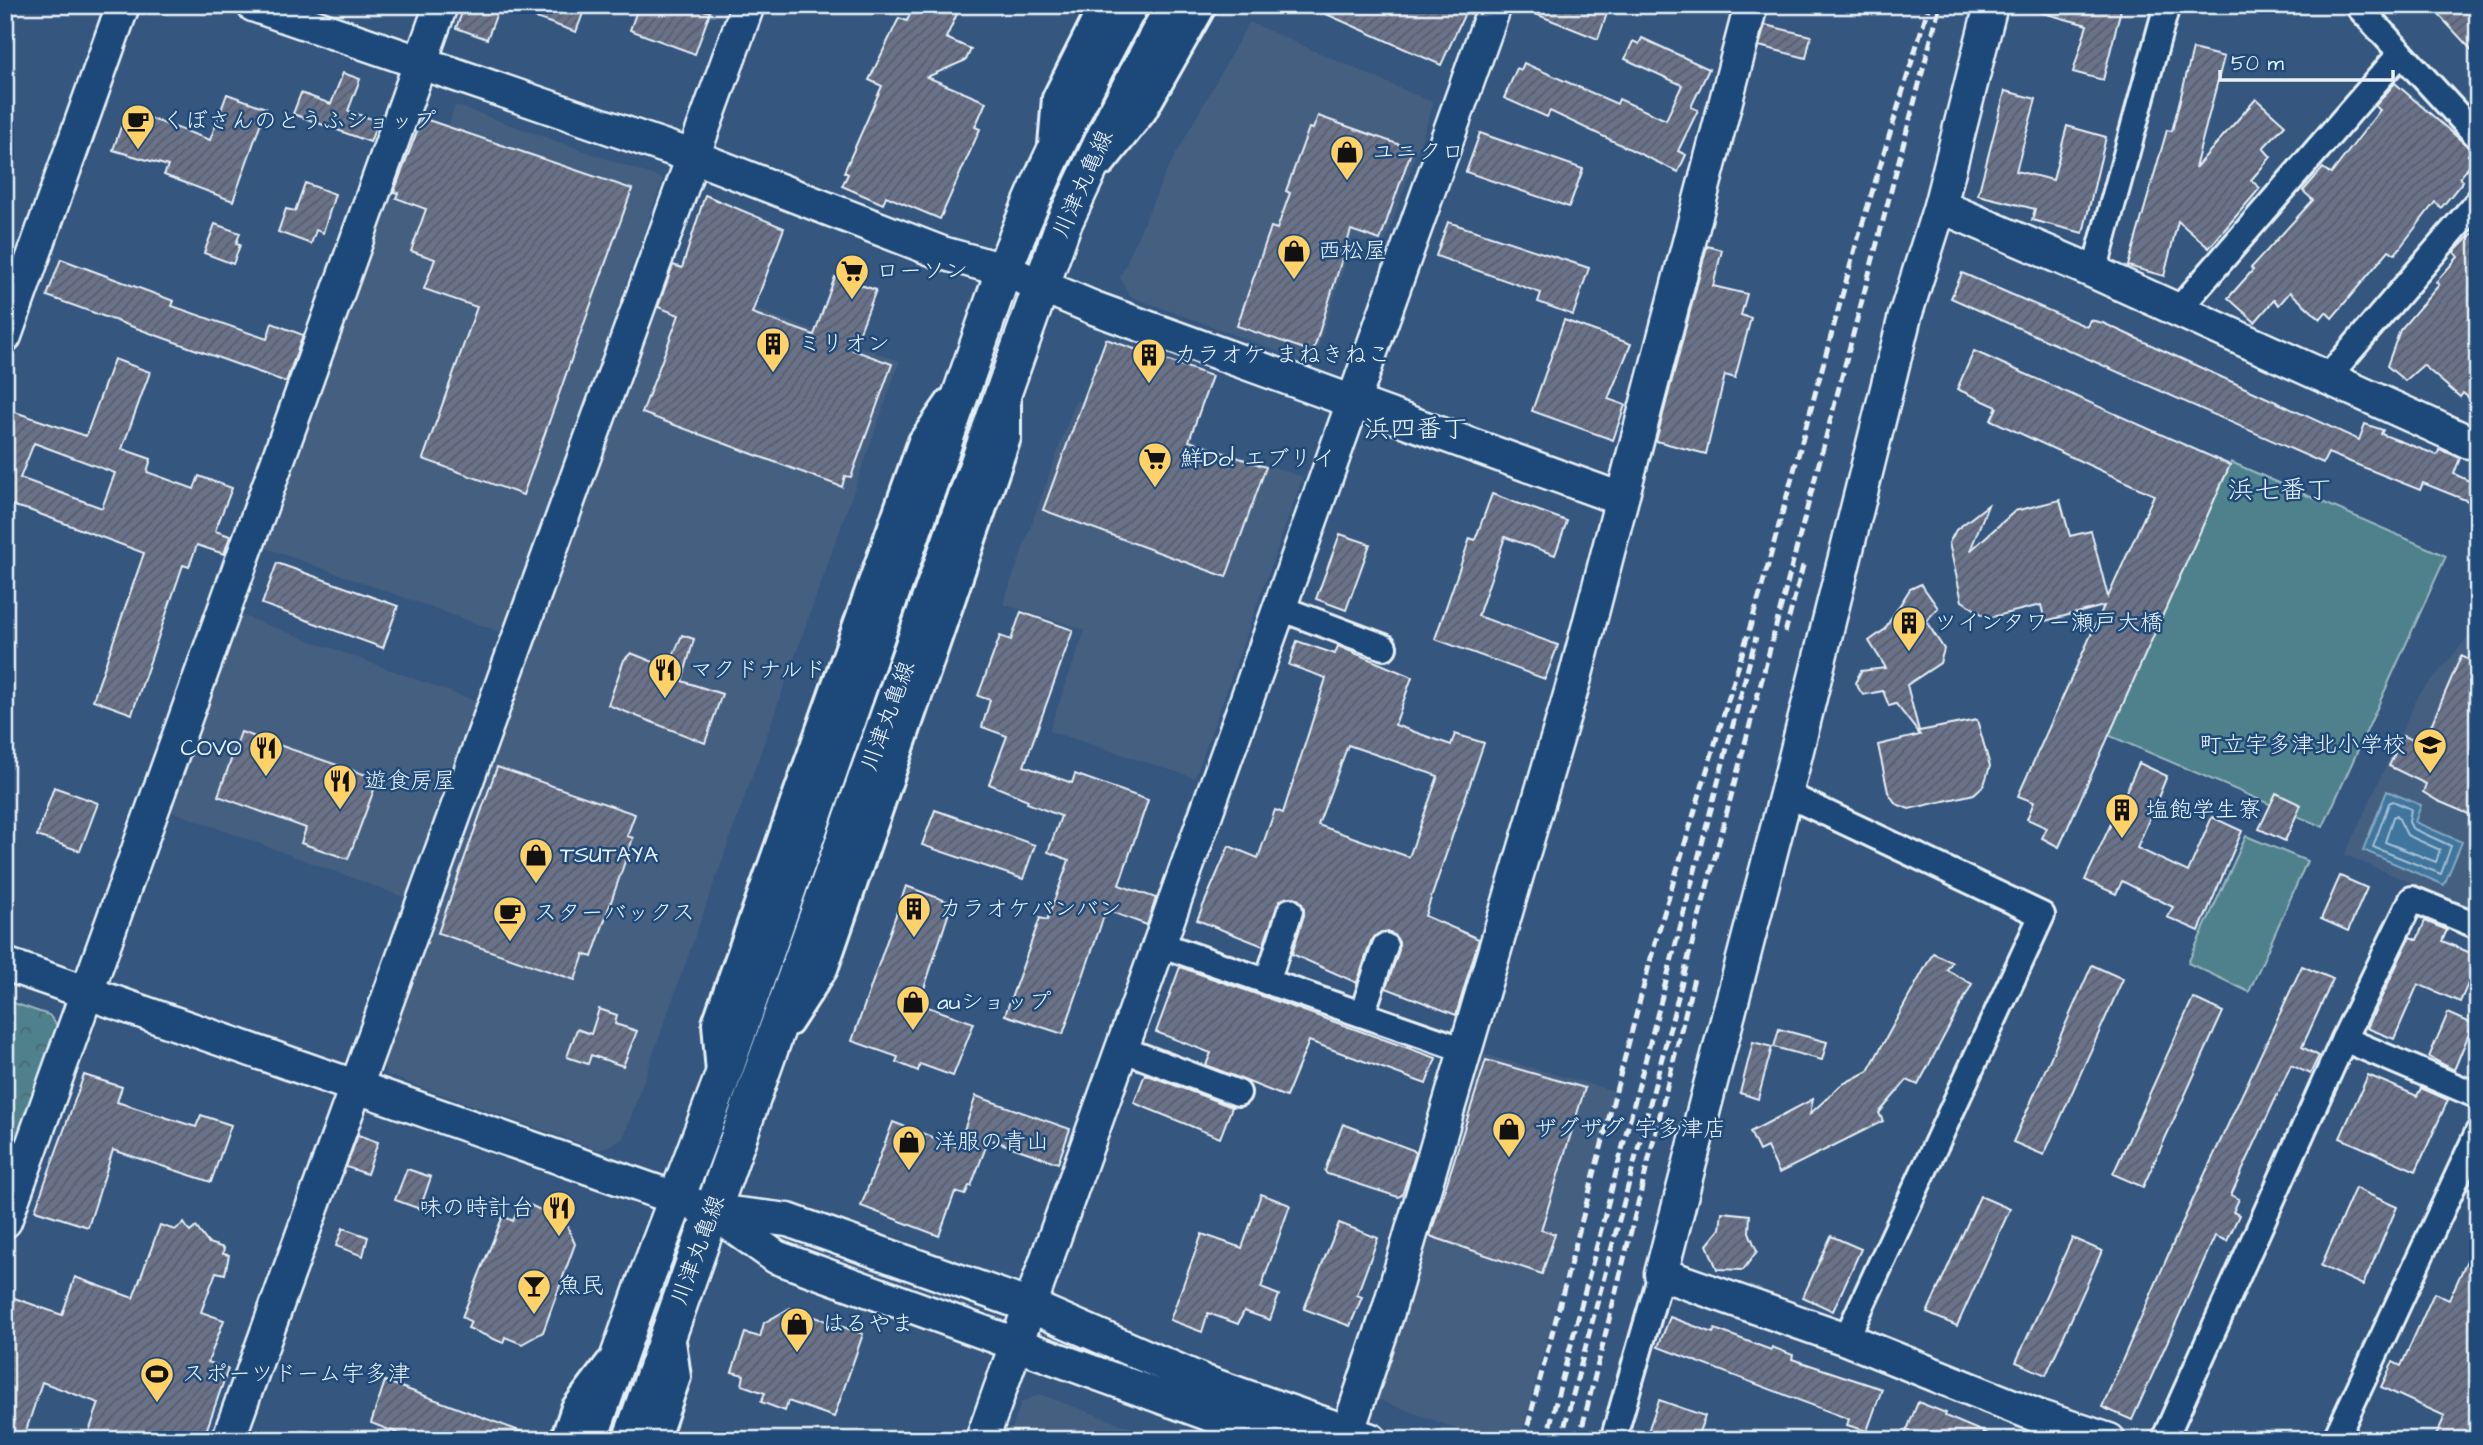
<svg xmlns="http://www.w3.org/2000/svg" width="2483" height="1445" font-family="'Architects Daughter','Klee One',sans-serif">
<defs>
<pattern id="park-crowns" width="20" height="18" patternUnits="userSpaceOnUse" patternTransform="scale(1.75)"><rect width="20" height="18" fill="#50818c"/><path d="M2 6a3 3 0 1 1 6 0M12 15a3 3 0 1 1 6 0" fill="none" stroke="#4c676e"/></pattern>
<pattern id="building-hatch" width="6" height="6" patternUnits="userSpaceOnUse" patternTransform="scale(1.75)"><rect width="6" height="6" fill="#697289"/><path d="M-1 1l2-2M0 6l6-6M5 7l2-2" fill="none" stroke="#585d6a"/></pattern>
</defs>
<rect width="100%" height="100%" fill="#35567e"/>
<filter id="ink" filterUnits="userSpaceOnUse"><feTurbulence type="fractalNoise" baseFrequency=".0143" numOctaves="2"/><feDisplacementMap in="SourceGraphic" scale="14" xChannelSelector="R" yChannelSelector="G"/><feConvolveMatrix kernelMatrix="1 2 1 2 8 2 1 2 1" color-interpolation-filters="sRGB"/></filter>
<g filter="url(#ink)">
<!-- built -->
<g fill="#455e81">
<polygon points="1249,22 1434,103 1383,249 1353,239 1313,364 1129,296 1120,277 1166,172"/>
<polygon points="455,105 663,179 503,633 260,546 387,197 422,208"/>
<polygon points="662,276 900,361 623,1139 599,1150 387,1075 382,1061"/>
<polygon points="1076,400 1303,477 1195,778 1049,731 1085,630 1003,604"/>
<polygon points="238,614 478,702 409,899 168,810"/>
<polygon points="2478,625 2478,911 2345,855 2418,696"/>
<polygon points="1483,1054 1614,1091 1520,1440 1487,1440 1371,1397"/>
<polygon points="1039,1394 1165,1440 1008,1440 1021,1403"/>
</g>
<!-- grass -->
<g fill="#50818c" stroke="#9cb9c2" stroke-width="2">
<polygon points="2231,462 2446,556 2323,827 2108,735"/>
<polygon points="2246,836 2307,861 2249,992 2188,963"/>
</g>
<!-- park -->
<polygon fill="url(#park-crowns)" stroke="#9cb9c2" stroke-width="2" points="5,1000 49,1015 60,1029 5,1178"/>
<!-- water -->
<polygon fill="#40759d" stroke="#83a7c1" stroke-width="2" points="2387,791 2421,805 2415,822 2462,842 2444,885 2363,850"/>
<g fill="none" stroke-linecap="round" stroke-linejoin="round">
<!-- shore -->
<g stroke="#a5bfd4" stroke-width="2">
<polygon points="2393,801 2411,809 2409,822 2412,828 2451,846 2441,874 2373,847 2389,803"/>
<polygon points="2397,815 2407,835 2440,850 2436,862 2385,842 2393,817"/>
</g>
</g>
<!-- building -->
<g fill="url(#building-hatch)" stroke="#e8f1f8" stroke-width="2" fill-rule="evenodd">
<polygon points="465,5 500,5 487,39 456,28"/>
<polygon points="508,5 586,5 576,32 507,8"/>
<polygon points="639,5 690,5 710,12 695,54 630,30"/>
<polygon points="914,5 961,5 946,38 971,49 966,60 927,77 986,102 975,127 980,129 940,219 886,196 883,204 842,186 848,174 844,172 882,86 869,80 899,18 907,21"/>
<polygon points="1306,5 1448,5 1465,13 1441,65"/>
<polygon points="1513,5 1610,5 1598,39"/>
<polygon points="2037,5 2122,5 2103,80 2073,72 2087,25 2036,11"/>
<polygon points="2449,5 2478,5 2478,57 2439,15"/>
<polygon points="1765,25 1811,36 1806,58 1759,46"/>
<polygon points="1642,38 1709,69 1691,107 1698,110 1678,151 1686,155 1678,172 1550,111 1547,117 1504,98 1517,68 1521,70 1524,63 1617,104 1619,99 1666,120 1682,85 1625,59 1633,41 1639,44"/>
<polygon points="2193,49 2224,57 2195,168 2256,99 2285,125 2263,148 2271,157 2251,180 2260,188 2209,248 2178,221 2164,276 2128,266 2167,130 2172,131"/>
<polygon points="343,73 360,79 348,111 378,121 370,142 293,114 301,93 331,104"/>
<polygon points="2395,83 2472,150 2468,155 2474,160 2460,178 2463,181 2441,208 2435,202 2395,254 2389,250 2332,318 2326,312 2320,319 2290,292 2279,305 2274,300 2255,322 2228,298 2253,270 2251,268 2313,200 2303,191 2323,168 2331,174 2380,110 2375,106"/>
<polygon points="2005,91 2036,99 2016,171 2053,180 2067,126 2106,137 2083,233 2032,220 2035,209 1978,195"/>
<polygon points="227,94 266,108 233,201 164,175 168,166 113,150 127,110 210,140"/>
<polygon points="1318,116 1412,149 1380,240 1351,230 1313,352 1237,326 1271,227 1277,229 1290,193 1286,191 1309,128 1313,129"/>
<polygon points="422,118 632,189 523,495 423,459 477,307 424,289 435,259 411,251 426,209 396,198 398,193 394,192"/>
<polygon points="1480,133 1583,169 1569,207 1466,172"/>
<polygon points="305,183 335,194 323,233 316,230 311,244 278,232 286,209 295,211"/>
<polygon points="705,195 784,228 752,313 814,335 835,277 876,290 853,350 892,364 851,477 845,476 842,487 642,413 679,315 658,307 673,265 682,268"/>
<polygon points="1448,222 1589,268 1573,315 1538,302 1541,293 1436,256"/>
<polygon points="215,224 240,233 236,244 240,245 233,264 204,253"/>
<polygon points="2478,228 2478,389 2470,399 2463,393 2460,397 2423,365 2405,381 2387,366 2400,330 2439,285 2436,282 2458,257 2454,252"/>
<polygon points="1707,246 1722,250 1713,286 1747,294 1741,315 1751,318 1735,378 1725,375 1706,454 1656,441"/>
<polygon points="61,259 174,301 172,306 267,339 272,323 303,335 286,382 47,296"/>
<polygon points="1962,273 2087,327 2090,320 2103,323 2359,440 2365,424 2383,430 2381,434 2437,455 2439,450 2449,453 2460,458 2454,474 2478,485 2478,505 2423,483 2420,490 2328,453 2323,463 1951,298"/>
<polygon points="1564,320 1631,344 1608,399 1625,405 1613,440 1532,411"/>
<polygon points="1106,339 1212,376 1189,441 1266,467 1226,577 1043,510"/>
<polygon points="1974,351 2230,465 2059,847 2042,838 2047,828 2027,819 2034,802 2018,796 2104,606 2045,621 2041,605 1988,618 1962,601 1949,543 1956,530 1988,505 1970,551 2015,511 2060,500 2070,536 2091,531 2108,597 2154,495 1991,420 1997,407 1957,389"/>
<path d="M114,359l36,13 -28,77 29,10 -4,13 47,17 5,-13 33,12 -17,43 15,5 -6,18 -27,-9 -8,22 -6,-2 -51,149 -39,-14 51,-147 -115,-43 -19,-5 -5,8v-85l7,-17 74,25zM34,443l81,30 -13,35 -82,-30z"/>
<polygon points="1492,494 1567,521 1555,555 1505,537 1478,616 1558,645 1545,679 1435,639 1470,538 1475,540"/>
<polygon points="1340,534 1370,544 1346,610 1316,599"/>
<polygon points="277,563 398,606 383,648 262,604"/>
<polygon points="1921,584 1938,608 1926,621 1944,649 1940,663 1907,685 1919,731 1977,720 1990,766 1984,785 1974,794 1909,809 1896,804 1888,792 1878,745 1920,735 1896,704 1889,706 1883,691 1863,695 1855,683 1861,671 1886,668 1869,641 1884,630 1910,589"/>
<polygon points="1021,612 1073,630 1024,766 1072,783 1075,774 1148,800 1119,885 1156,898 1147,925 1106,910 1063,1034 1005,1015 1040,918 1047,920 1069,860 1048,852 1061,816 1027,803 1028,800 989,784 1007,736 982,727 990,700 978,696 1000,636 1011,640"/>
<polygon points="682,635 694,639 682,681 722,694 705,743 608,705 624,660 631,653 668,668"/>
<path d="M1297,641l38,13 3,-8 74,31 -17,48 56,20 4,-11 29,9 -59,173 54,23 -23,76 -70,-27 13,-38v-8l-9,-10h-9l-10,9 -14,42 -65,-29 12,-39 -3,-13 -6,-5 -15,3 -17,46 -66,-26 32,-74 29,12 17,-48 8,3 43,-135 -37,-13zM1348,745l90,31 -29,81 -91,-32z"/>
<polygon points="2461,656 2478,664 2478,818 2438,801 2423,792 2426,784 2389,766 2403,736 2423,744"/>
<polygon points="241,732 378,779 348,859 301,843 306,828 218,796"/>
<polygon points="2139,763 2167,776 2137,848 2188,872 2212,817 2242,831 2199,931 2167,917 2173,907 2122,881 2116,894 2085,880"/>
<polygon points="497,767 635,814 627,836 633,838 592,957 584,954 575,980 438,933"/>
<polygon points="54,787 98,803 80,851 37,836"/>
<polygon points="2276,793 2301,805 2285,841 2259,829"/>
<polygon points="935,810 1035,845 1023,879 922,845"/>
<polygon points="2340,876 2367,888 2348,931 2321,919"/>
<polygon points="906,886 952,903 919,1004 974,1023 953,1076 920,1064 918,1071 896,1062 898,1057 852,1041"/>
<polygon points="2425,921 2447,930 2442,941 2478,956 2478,961 2460,1002 2418,984 2394,1039 2367,1028 2410,937 2417,940"/>
<polygon points="1933,953 1952,962 1947,970 1972,984 1918,1085 1907,1080 1879,1113 1883,1121 1779,1173 1767,1147 1759,1151 1750,1132 1813,1099 1810,1114 1841,1085 1868,1071"/>
<polygon points="2092,965 2123,979 2044,1155 2013,1142"/>
<polygon points="2302,966 2333,979 2302,1047 2319,1056 2310,1074 2291,1065 2231,1195 2239,1199 2233,1212 2239,1215 2227,1241 2215,1236 2132,1420 2102,1407 2183,1221"/>
<polygon points="1180,967 1436,1058 1426,1084 1309,1041 1286,1097 1206,1065 1211,1053 1156,1032"/>
<polygon points="2193,998 2223,1012 2143,1187 2113,1174"/>
<polygon points="599,1009 617,1015 615,1024 637,1031 623,1066 591,1055 588,1064 567,1057 577,1029 591,1034"/>
<polygon points="2448,1013 2473,1024 2454,1070 2429,1057"/>
<polygon points="1779,1029 1827,1042 1822,1060 1774,1047"/>
<polygon points="1753,1042 1772,1047 1758,1099 1740,1093"/>
<polygon points="1486,1060 1585,1088 1541,1230 1555,1234 1542,1274 1430,1236"/>
<polygon points="1145,1074 1232,1107 1220,1138 1134,1103"/>
<polygon points="84,1075 122,1087 117,1102 196,1127 201,1115 231,1125 211,1182 113,1150 88,1227 35,1210"/>
<polygon points="2368,1075 2417,1096 2421,1088 2448,1100 2416,1171 2340,1138"/>
<polygon points="976,1096 1070,1129 1058,1163 989,1139 971,1186 969,1186 965,1195 955,1192 939,1236 861,1206 893,1122 958,1147"/>
<polygon points="1343,1124 1413,1150 1416,1153 1402,1195 1398,1197 1327,1174 1325,1171 1328,1162"/>
<polygon points="358,1135 378,1142 367,1174 346,1167"/>
<polygon points="407,1169 431,1177 420,1209 395,1200"/>
<polygon points="2355,1188 2397,1207 2363,1285 2321,1266"/>
<polygon points="1261,1194 1290,1205 1261,1288 1279,1295 1270,1320 1244,1311 1238,1324 1208,1313 1202,1332 1170,1320 1202,1234 1242,1248"/>
<polygon points="1980,1196 2010,1209 1957,1326 1927,1313"/>
<polygon points="521,1201 565,1221 575,1244 543,1332 522,1344 505,1337 503,1343 468,1328 471,1322 462,1317 503,1216 513,1221"/>
<polygon points="1722,1212 1750,1215 1749,1232 1757,1251 1743,1270 1717,1269 1707,1245 1720,1229"/>
<polygon points="184,1223 190,1232 196,1227 208,1243 224,1248 223,1254 229,1255 225,1274 216,1272 201,1312 224,1320 208,1362 228,1369 203,1440 86,1440 99,1403 42,1382 23,1440 5,1440 5,1307 9,1296 62,1315 75,1277 133,1298 160,1225 175,1230"/>
<polygon points="1339,1223 1378,1238 1357,1295 1362,1297 1350,1326 1304,1309"/>
<polygon points="343,1228 368,1237 363,1256 336,1246"/>
<polygon points="1831,1236 1861,1249 1833,1311 1803,1297"/>
<polygon points="2478,1236 2478,1440 2434,1440 2445,1416 2381,1387 2393,1362 2401,1366 2434,1293 2449,1300"/>
<polygon points="2072,1238 2102,1251 2046,1375 2016,1362"/>
<polygon points="790,1308 863,1334 834,1417 788,1401 785,1411 761,1402 765,1393 742,1385 744,1375 732,1372 745,1333 760,1337 764,1323"/>
<polygon points="1670,1317 1713,1333 1715,1329 1771,1350 1772,1347 1793,1355 1792,1359 1882,1389 1867,1431 1847,1425 1849,1419 1658,1347"/>
<polygon points="385,1381 538,1438 538,1440 415,1440 371,1423"/>
<polygon points="1659,1400 1705,1416 1696,1440 1645,1440"/>
<polygon points="1918,1402 1946,1413 1945,1416 2002,1440 1903,1440"/>
</g>
<g fill="none" stroke-linecap="round" stroke-linejoin="round">
<!-- minor casing -->
<g stroke="#e8f1f8" stroke-width="30">
<g id="minor">
<polyline points="2357,5 2478,137"/>
<polyline points="1051,145 1055,98 1102,5"/>
<polyline points="1103,163 1143,113 1204,5"/>
<polyline points="2094,272 2167,5"/>
<polyline points="2178,310 2401,53"/>
<polyline points="2327,378 2478,201"/>
<polyline points="1280,608 1384,647"/>
<polyline points="1786,794 2042,915 1846,1339"/>
<polyline points="1159,944 1465,1050"/>
<polyline points="1267,982 1290,911"/>
<polyline points="1362,1014 1385,946"/>
<polyline points="790,1023 825,969 1008,438 1008,400"/>
<polyline points="2344,1039 2478,1096"/>
<polyline points="1122,1049 1238,1093"/>
<polyline points="719,1073 715,1023 921,441 949,401"/>
<polyline points="563,1440 574,1408 608,1363"/>
<polyline points="656,1440 678,1377 672,1334"/>
<polyline points="1613,1440 1661,1274"/>
<polyline points="2164,1440 2344,1039 2412,899 2478,926"/>
<polyline points="2335,1440 2478,1132"/>
</g>
</g>
<!-- tertiary casing -->
<g stroke="#e8f1f8" stroke-width="37">
<g id="tertiary">
<polyline points="253,5 692,156 942,253 1004,270 1094,308 1621,499"/>
<polyline points="1991,5 1940,206 1905,316 1786,794 1661,1274 1846,1339 2040,1417 2109,1440"/>
<polyline points="1940,206 2094,272 2469,442 2478,440"/>
<polyline points="5,336 123,5"/>
<polyline points="5,964 695,1205 712,1211 788,1220 1030,1306 1205,1382 1371,1440"/>
<polyline points="713,1212 776,1257 1280,1440"/>
<polyline points="5,1221 441,5"/>
<polyline points="228,1440 748,5"/>
<polyline points="982,1440 1495,5"/>
<polyline points="1345,1440 1388,1312 1575,678 1751,5"/>
</g>
</g>
<!-- secondary casing -->
<g stroke="#e8f1f8" stroke-width="40">
<g id="secondary">
<path d="M589,1440l57,-161 74,-195 284,-814c35,-92 78,-179 126,-265"/>
<polyline points="631,1440 1063,225 1116,113 1174,5"/>
</g>
</g>
<!-- minor -->
<use href="#minor" stroke="#1f4a7a" stroke-width="24"/>
<!-- tertiary -->
<use href="#tertiary" stroke="#1f4a7a" stroke-width="32"/>
<!-- secondary -->
<use href="#secondary" stroke="#1f4a7a" stroke-width="35"/>
<!-- rail -->
<g stroke="#e8f1f8" stroke-width="5" stroke-dasharray="10 5" stroke-linecap="butt">
<polyline points="1785,633 1804,562"/>
<polyline points="1524,1440 1655,943 1760,594 1856,245 1929,5"/>
<polyline points="1546,1440 1756,637"/>
<polyline points="1561,1440 1940,5"/>
<polyline points="1579,1440 1694,978"/>
</g>
</g>
</g>
<!-- icons -->
<defs>
<g id="cafe-pin" transform="scale(1.75)"><path d="M0 17L-7.5 6A9.5 9.5 0 1 1 7.5 6Z" fill="#ffd166" stroke="#1f4a7a"/><path d="M-5.5-4.5H6V0H3Q3 3.5 0 3.5H-2.5Q-5.5 3.5-5.5 0ZM3-3.2v2h1.7v-2ZM-6 4.5H4V6H-6Z" fill="#111"/></g>
<g id="shop-pin" transform="scale(1.75)"><path d="M0 17L-7.5 6A9.5 9.5 0 1 1 7.5 6Z" fill="#ffd166" stroke="#1f4a7a"/><path d="M-5-2.5h2.3a2.7 3.5 0 0 1 5.4 0H5L5.5 6h-11ZM-1.5-2.5h3a1.5 2.3 0 0 0-3 0Z" fill="#111"/></g>
<g id="supermarket-pin" transform="scale(1.75)"><path d="M0 17L-7.5 6A9.5 9.5 0 1 1 7.5 6Z" fill="#ffd166" stroke="#1f4a7a"/><path d="M-6-5.5h2.5l.6 2H6L4.5 2H-2.5L-4.4-4H-6ZM-1.5 3.2a1.3 1.3 0 1 0 .1 0ZM3 3.2a1.3 1.3 0 1 0 .1 0Z" fill="#111"/></g>
<g id="building-pin" transform="scale(1.75)"><path d="M0 17L-7.5 6A9.5 9.5 0 1 1 7.5 6Z" fill="#ffd166" stroke="#1f4a7a"/><path d="M-4-6H4V6H1V3H-1V6H-4ZM-2.5-4.3h1.7v1.8h-1.7ZM.8-4.3h1.7v1.8H.8ZM-2.5-1h1.7V.8h-1.7ZM.8-1h1.7V.8H.8Z" fill="#111"/></g>
<g id="restaurant-pin" transform="scale(1.75)"><path d="M0 17L-7.5 6A9.5 9.5 0 1 1 7.5 6Z" fill="#ffd166" stroke="#1f4a7a"/><path d="M-5-6h1v4h1v-4h1v4h1v-4h1v5L-1.5 .5V6h-2V.5L-5-1ZM5-6V6H3V1.5H1.5Q1.5-4 5-6Z" fill="#111"/></g>
<g id="school-pin" transform="scale(1.75)"><path d="M0 17L-7.5 6A9.5 9.5 0 1 1 7.5 6Z" fill="#ffd166" stroke="#1f4a7a"/><path d="M0-5L7-2L0 1L-7-2ZM-4 1L0 2.5L4 1V4Q0 6-4 4Z" fill="#111"/></g>
<g id="bar-pin" transform="scale(1.75)"><path d="M0 17L-7.5 6A9.5 9.5 0 1 1 7.5 6Z" fill="#ffd166" stroke="#1f4a7a"/><path d="M-6-5H6L.8 .8V4.5H3.5V6h-7V4.5H-.8V.8Z" fill="#111"/></g>
<g id="stadium-pin" transform="scale(1.75)"><path d="M0 17L-7.5 6A9.5 9.5 0 1 1 7.5 6Z" fill="#ffd166" stroke="#1f4a7a"/><path d="M0-5a6.5 5 0 1 0 0 10a6.5 5 0 1 0 0-10ZM-3.5-1.8h7v3.6h-7Z" fill="#111"/></g>
</defs>
<g fill-rule="evenodd">
<use href="#cafe-pin" x="138" y="121"/>
<use href="#shop-pin" x="1347" y="152"/>
<use href="#shop-pin" x="1294" y="251"/>
<use href="#supermarket-pin" x="852" y="271"/>
<use href="#building-pin" x="773" y="344"/>
<use href="#building-pin" x="1149" y="355"/>
<use href="#supermarket-pin" x="1155" y="459"/>
<use href="#building-pin" x="1909" y="623"/>
<use href="#restaurant-pin" x="665" y="670"/>
<use href="#school-pin" x="2430" y="745"/>
<use href="#restaurant-pin" x="266" y="748"/>
<use href="#restaurant-pin" x="340" y="781"/>
<use href="#building-pin" x="2122" y="810"/>
<use href="#shop-pin" x="536" y="855"/>
<use href="#building-pin" x="914" y="909"/>
<use href="#cafe-pin" x="510" y="913"/>
<use href="#shop-pin" x="913" y="1002"/>
<use href="#shop-pin" x="1509" y="1129"/>
<use href="#shop-pin" x="909" y="1142"/>
<use href="#restaurant-pin" x="559" y="1208"/>
<use href="#bar-pin" x="534" y="1286"/>
<use href="#shop-pin" x="797" y="1324"/>
<use href="#stadium-pin" x="157" y="1374"/>
</g>
<g text-anchor="middle" dominant-baseline="central" stroke-width="5" stroke-linejoin="round" paint-order="stroke">
<!-- poi labels -->
<g font-size="23" fill="#e8f1f8" stroke="#1f4a7a" text-anchor="start">
<text x="162" y="121">くぼさんのとうふショップ</text>
<text x="1372" y="152">ユニクロ</text>
<text x="1318" y="251">西松屋</text>
<text x="876" y="271">ローソン</text>
<text x="798" y="344">ミリオン</text>
<text x="1174" y="355">カラオケ まねきねこ</text>
<text x="1180" y="459">鮮Do! エブリイ</text>
<text x="1934" y="623">ツインタワー瀬戸大橋</text>
<text x="690" y="670">マクドナルド</text>
<text x="2406" y="745" text-anchor="end">町立宇多津北小学校</text>
<text x="242" y="748" text-anchor="end">COVO</text>
<text x="364" y="781">遊食房屋</text>
<text x="2146" y="810">塩飽学生寮</text>
<text x="560" y="855">TSUTAYA</text>
<text x="939" y="909">カラオケバンバン</text>
<text x="534" y="913">スターバックス</text>
<text x="937" y="1002">auショップ</text>
<text x="1534" y="1129">ザグザグ 宇多津店</text>
<text x="934" y="1142">洋服の青山</text>
<text x="534" y="1208" text-anchor="end">味の時計台</text>
<text x="558" y="1286">魚民</text>
<text x="822" y="1324">はるやま</text>
<text x="182" y="1374">スポーツドーム宇多津</text>
</g>
<!-- street labels -->
<g font-size="23" fill="#e8f1f8" stroke="#1f4a7a">
<text transform="translate(1083 184) rotate(-66)">川津丸亀線</text>
<text transform="translate(888 716) rotate(-70)">川津丸亀線</text>
<text transform="translate(698 1250) rotate(-70)">川津丸亀線</text>
</g>
<!-- quarter labels -->
<g font-size="26" fill="#e8f1f8" stroke="#1f4a7a">
<text x="1416" y="429">浜四番丁</text>
<text x="2280" y="490">浜七番丁</text>
</g>
</g>
<!-- margin -->
<rect width="2483" height="1445" fill="none" stroke="#1f4a7a" stroke-width="28"/>
<rect x="14" y="14" width="2455" height="1417" fill="none" stroke="#e8f1f8" stroke-width="2.5" filter="url(#ink)"/>
<!-- scale -->
<path d="M2220 70v10h173v-10" fill="none" stroke="#e8f1f8" stroke-width="3.5"/>
<text x="2231" y="70" font-size="21" fill="#e8f1f8" stroke="#1f4a7a" stroke-width="5" paint-order="stroke">50 m</text>
</svg>
